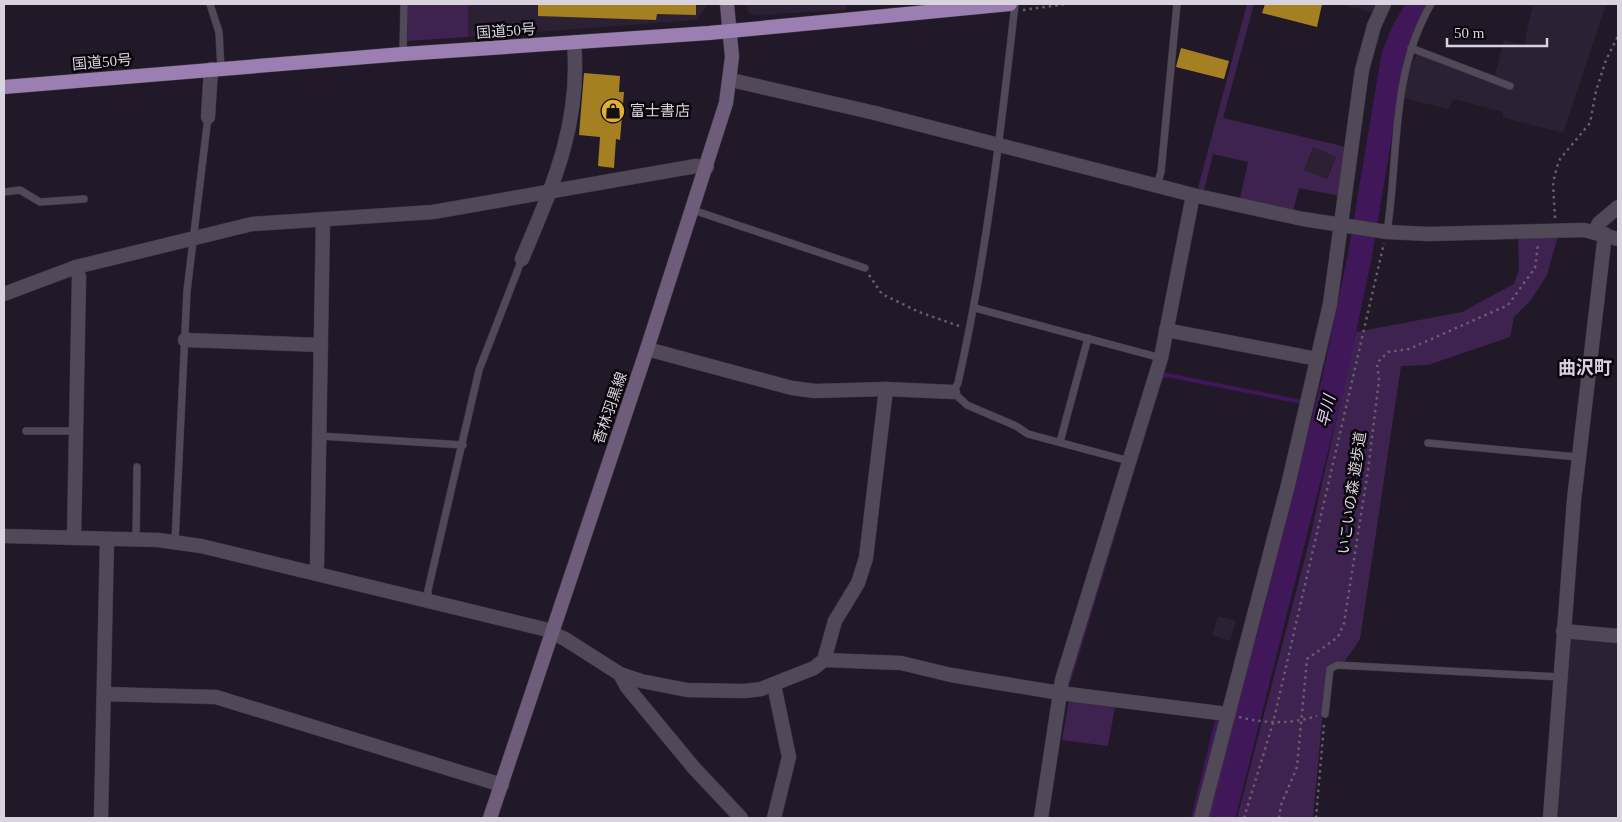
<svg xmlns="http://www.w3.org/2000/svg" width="1622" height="822" font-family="'Times New Roman','Noto Sans JP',serif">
<rect width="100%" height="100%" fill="#221928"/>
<!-- built -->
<g fill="#2c2034">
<polygon points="468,4 707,4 707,6 696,20 468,37"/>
<polygon points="746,4 846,4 846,10 758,15 749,13"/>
<polygon points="1341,4 1379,4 1374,13"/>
<polygon points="1533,4 1606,4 1563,133 1502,117 1503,112 1454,99 1448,109 1404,98 1408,72 1420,49 1495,75 1504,40 1524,45"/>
<polygon points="1313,147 1336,157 1326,179 1303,170"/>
<polygon points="1218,616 1236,621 1230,641 1212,635"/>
<polygon points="1571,636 1618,641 1618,818 1557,818"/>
</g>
<!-- green -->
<g fill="#3e2350" fill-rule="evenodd">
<polygon points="408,4 468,4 468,37 407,41"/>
<path d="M1247,4h7l-31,114 123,29 -6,49 -41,-8 -6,23 -53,-13 8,-36 -35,-8 -9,36 -6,-2zM1313,147l23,10 -9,22 -23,-9z"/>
<polygon points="1558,236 1547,275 1531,300 1514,317 1510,337 1428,365 1401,366 1360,639 1345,661 1335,661 1327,666 1313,818 1237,818 1309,542 1356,332 1462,312 1514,284 1519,270 1518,238"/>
<polygon points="1251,636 1257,637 1212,818 1204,818"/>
<polygon points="1069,700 1115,707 1108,746 1062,740"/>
</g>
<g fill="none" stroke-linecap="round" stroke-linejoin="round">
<!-- stream -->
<g stroke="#401758" stroke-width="4">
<polyline points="1162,378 1163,375 1167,375 1302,402"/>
<polyline points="1326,379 1334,379"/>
<polyline points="1069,681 1119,516"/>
<polyline points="1193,818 1217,721"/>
</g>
<!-- river -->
<polyline stroke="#401758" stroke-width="24" points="1223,818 1334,379 1360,255 1393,57 1402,34 1419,4"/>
</g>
<!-- building -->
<g fill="#a58023">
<polygon points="538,4 696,4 696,15 657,14 656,20 538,16"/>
<polygon points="1265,4 1322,4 1317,27 1262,13"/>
<polygon points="1181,48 1229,61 1224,79 1176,67"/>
<polygon points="584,73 620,76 619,92 624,92 620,140 616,139 614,168 598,166 600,137 579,135"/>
</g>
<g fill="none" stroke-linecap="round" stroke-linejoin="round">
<!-- service casing -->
<g stroke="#3c3641" stroke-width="8">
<g id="service">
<polyline points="210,4 219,32 221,69"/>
<path d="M1015,4c-14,127 -29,254 -57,379l-5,9 14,13 49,21 12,8 101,27"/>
<polyline points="1411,48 1510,86"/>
<polyline points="403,54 404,4"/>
<polyline points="1157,185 1161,172 1177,4"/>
<polyline points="4,192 20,190 40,202 84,199"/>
<polyline points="693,210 865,268"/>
<path d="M1387,232c12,-77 3,-157 44,-228"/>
<polyline points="975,308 1161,358"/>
<polyline points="26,431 76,431"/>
<polyline points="320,436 463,445"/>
<polyline points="1060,442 1088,338"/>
<polyline points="1428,443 1578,457"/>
<polyline points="136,540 137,467"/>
<polyline points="175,542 187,291 208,117"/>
<polyline points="428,601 428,590 479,370 522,259"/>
<polyline points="1325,714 1330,669 1337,665 1560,677"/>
</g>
</g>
<!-- minor casing -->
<g stroke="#3c3641" stroke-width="15">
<g id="minor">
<polyline points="208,117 211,69"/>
<polyline points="1595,231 1599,223 1618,207"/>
<path d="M522,259c31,-74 59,-135 52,-217"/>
<polyline points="4,294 76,267 252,224 433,212 696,166 707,167"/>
<polyline points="1166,330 1317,359"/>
<polyline points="185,340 321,345"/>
<polyline points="647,349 792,388 815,391 886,389 953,392"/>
<polyline points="4,536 158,540 201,546 544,629 565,639 620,674 641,681 687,690 745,691 761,689 814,668 824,660 835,621 858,583 866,558 886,389"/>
<polyline points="74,538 79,277 76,267"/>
<polyline points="314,573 317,565 323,219"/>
<polyline points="1563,631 1618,636"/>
<polyline points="824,660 901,663 951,675 1060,693 1227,714"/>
<polyline points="620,674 627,687 694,768 741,818"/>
<polyline points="774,685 789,757 774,818"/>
<polyline points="104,694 216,697 502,785"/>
<polyline points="101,818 107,539"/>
<polyline points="1041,818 1062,680 1161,358 1193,195"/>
<polyline points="1201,818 1288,485 1330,304 1362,70 1374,26 1384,4"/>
<polyline points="1550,818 1574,500 1605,234"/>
</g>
</g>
<!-- tertiary casing -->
<g stroke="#3c3641" stroke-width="15">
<polyline id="tertiary" points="731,80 875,113 1193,195 1303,219 1387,232 1429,234 1584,230 1618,239"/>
</g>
<!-- secondary casing -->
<g stroke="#3c3641" stroke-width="15">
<polyline id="secondary" points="490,818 647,349 726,103 732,57 727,4"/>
</g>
<!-- trunk casing -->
<g stroke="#3c3641" stroke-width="15">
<polyline id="trunk" points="4,87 403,54 709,33 1010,4"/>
</g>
<!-- path -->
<g stroke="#665e6b" stroke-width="2.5" stroke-dasharray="2.5 4" stroke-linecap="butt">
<polyline points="1023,10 1066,4"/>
<polyline points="1555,218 1553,183 1557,167 1560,159 1590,123 1596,91 1606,60 1618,36"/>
<polyline points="869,275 882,294 919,312 959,326"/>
<path d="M1239,717c28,7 51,7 78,-1"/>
<polyline points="1244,818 1273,723 1384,243"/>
<polyline points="1279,818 1281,805 1297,767 1307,659 1338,637 1344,623 1368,470 1379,380 1377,363 1388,352 1409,349 1508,305 1535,268 1538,244"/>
<polyline points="1316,818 1324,724"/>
</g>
<!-- service -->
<use href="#service" stroke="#514858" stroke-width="7"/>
<!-- minor -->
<use href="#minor" stroke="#514858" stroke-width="14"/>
<!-- tertiary -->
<use href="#tertiary" stroke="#514858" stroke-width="14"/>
<!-- secondary -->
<use href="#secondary" stroke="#6d5d7a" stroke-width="14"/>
<!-- trunk -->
<use href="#trunk" stroke="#9c7fb2" stroke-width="14"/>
</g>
<!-- icons -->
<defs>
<g id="shop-disc" transform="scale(1.25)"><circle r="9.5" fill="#e1af34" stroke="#09060c"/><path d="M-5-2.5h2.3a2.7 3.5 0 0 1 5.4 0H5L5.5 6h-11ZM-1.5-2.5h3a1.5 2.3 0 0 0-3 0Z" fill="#111"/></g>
</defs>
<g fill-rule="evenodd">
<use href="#shop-disc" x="613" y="111"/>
</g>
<g text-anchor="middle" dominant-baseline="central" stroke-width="5" stroke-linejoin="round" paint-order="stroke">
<!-- street labels -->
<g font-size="15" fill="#d9d3dd" stroke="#09060c">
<text transform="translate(506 31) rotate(-4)">国道50号</text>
<text transform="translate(102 62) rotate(-5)">国道50号</text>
<text transform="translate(610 408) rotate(-71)">香林羽黒線</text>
<text transform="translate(1352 493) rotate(-82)">いこいの森 遊歩道</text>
</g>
<!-- poi labels -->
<g font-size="15" fill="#d9d3dd" stroke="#09060c" text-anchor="start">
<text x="630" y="111">富士書店</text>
</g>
<!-- water labels -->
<g font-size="16" font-style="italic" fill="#e6d0f7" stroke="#09060c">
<text transform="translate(1326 411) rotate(-76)">早川</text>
</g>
<!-- quarter labels -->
<g font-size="18" font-weight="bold" fill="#d9cee2" stroke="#09060c">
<text x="1585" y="368">曲沢町</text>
</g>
</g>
<!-- border -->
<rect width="1622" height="822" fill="none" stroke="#d9d3dd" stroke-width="10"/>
<!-- scale -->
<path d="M1447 38v8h100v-8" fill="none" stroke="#d9d3dd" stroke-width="2.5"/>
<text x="1454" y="38" font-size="15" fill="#d9d3dd" stroke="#09060c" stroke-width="4" paint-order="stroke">50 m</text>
</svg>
